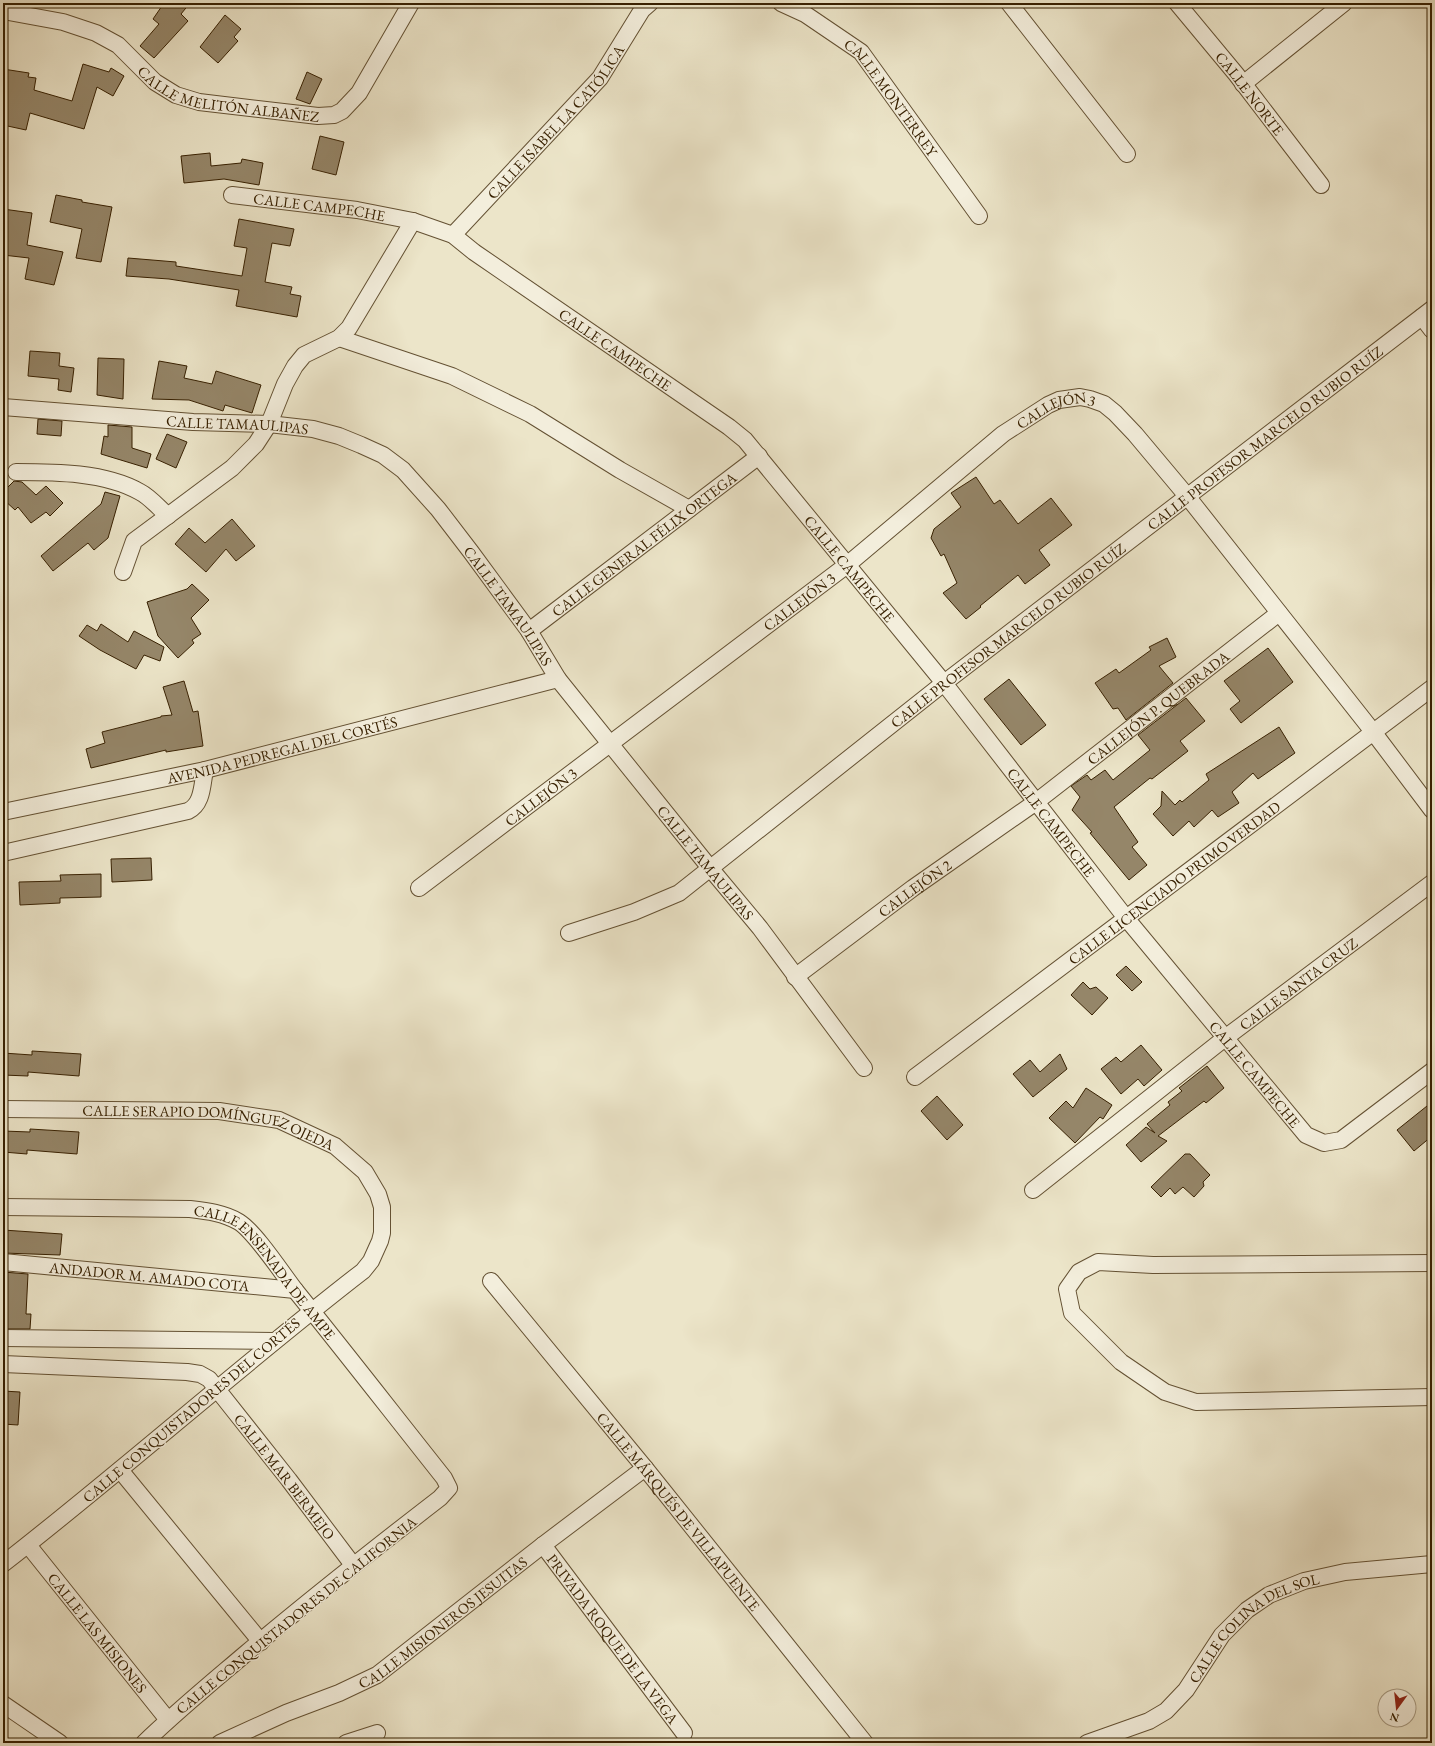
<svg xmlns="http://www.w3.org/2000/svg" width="1435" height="1746" font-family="'EB Garamond',serif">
<rect width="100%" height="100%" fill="#ece5c9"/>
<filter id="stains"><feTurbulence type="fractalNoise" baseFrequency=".005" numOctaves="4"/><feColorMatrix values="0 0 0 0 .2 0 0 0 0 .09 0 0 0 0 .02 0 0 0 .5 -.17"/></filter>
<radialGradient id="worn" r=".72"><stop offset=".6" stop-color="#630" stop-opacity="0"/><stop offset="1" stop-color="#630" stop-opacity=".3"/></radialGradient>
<!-- building -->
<g fill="#958669" stroke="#372001">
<polygon points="164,3 190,3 181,14 188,21 154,58 140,46 159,24 153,19"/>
<polygon points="225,15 241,29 234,37 238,41 218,63 200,47"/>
<polygon points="83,64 109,72 111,68 124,76 113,96 97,87 84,129 30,113 26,130 3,125 3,69 29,73 28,77 36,78 34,90 72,101"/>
<polygon points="307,72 322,79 310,104 296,99"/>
<polygon points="320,136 344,142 336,175 312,169"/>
<polygon points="210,153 211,166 241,163 242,159 263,163 259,185 224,179 184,183 181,156"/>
<polygon points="56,195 82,200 82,202 112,207 101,262 76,258 82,229 50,222"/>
<polygon points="3,209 32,213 27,245 63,252 54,285 25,279 29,258 3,255"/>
<polygon points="239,219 294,229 290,246 272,243 265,282 292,287 290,294 301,296 297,317 236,306 239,290 169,279 126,276 128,258 176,262 176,266 242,276 247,248 234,246"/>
<polygon points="30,351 60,353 59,366 74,368 71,392 58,390 59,379 28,376"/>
<polygon points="98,358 124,359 123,399 97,395"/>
<polygon points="159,361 187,366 184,378 212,384 216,371 261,385 252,413 225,405 223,411 189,400 152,399"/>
<polygon points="38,419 62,421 61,436 37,434"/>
<polygon points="108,425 132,427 132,448 151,454 147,468 101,454 104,436 108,437"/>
<polygon points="167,434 187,442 176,468 156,459"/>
<polygon points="976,477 994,504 1000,500 1018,524 1051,498 1072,525 1039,550 1050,565 1025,584 1018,575 980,606 981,607 966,619 943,593 957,583 944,554 941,556 931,538 934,529 961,507 951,493"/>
<polygon points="14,481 22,482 36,495 46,486 63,503 50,516 46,512 31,523 18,507 15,510 3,499 3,492"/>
<polygon points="105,492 120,496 108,538 94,550 88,543 53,571 41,556 101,504"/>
<polygon points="232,519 255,546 236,561 226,549 206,572 175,544 189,528 205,543"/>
<polygon points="192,584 209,600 191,618 201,634 192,640 194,643 178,658 158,636 147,602 187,589"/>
<polygon points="101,624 128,642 134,631 164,647 160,661 144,655 136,669 100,650 79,636 87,625 97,631"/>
<polygon points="1167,638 1176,657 1159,666 1173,683 1126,720 1118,708 1113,709 1095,683 1116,669 1119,673 1151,650 1149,647"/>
<polygon points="1268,648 1293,682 1241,723 1230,709 1240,701 1224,681"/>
<polygon points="1009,679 1046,725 1021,745 984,699"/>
<polygon points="184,681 193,712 198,711 203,746 166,752 166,750 91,768 86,749 105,743 102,732 161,717 161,716 172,715 163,687"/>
<polygon points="1186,698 1205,721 1180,741 1188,751 1152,779 1150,778 1114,807 1138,842 1132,847 1147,865 1129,880 1090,833 1092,832 1072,810 1080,797 1071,786 1087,775 1091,780 1105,770 1113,780 1150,750 1138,735"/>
<polygon points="1279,727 1295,753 1258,779 1253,773 1232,792 1239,803 1218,817 1212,810 1194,827 1189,821 1173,836 1153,814 1161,806 1162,791 1175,805 1180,800 1182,802 1209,780 1206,774"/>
<polygon points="151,858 152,880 112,882 111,859"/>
<polygon points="101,874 101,897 60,898 60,903 20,905 19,882 61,881 60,875"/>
<polygon points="1126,966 1142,982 1132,991 1116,975"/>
<polygon points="1083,982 1090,989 1096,987 1108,998 1092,1015 1071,995"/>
<polygon points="1141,1045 1162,1070 1144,1086 1138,1079 1121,1094 1101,1069 1116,1057 1121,1062"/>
<polygon points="32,1051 81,1054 79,1076 28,1072 28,1076 3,1075 3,1053 32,1055"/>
<polygon points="1060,1054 1067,1069 1033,1097 1013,1074 1030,1060 1040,1072"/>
<polygon points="1207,1066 1224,1088 1206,1103 1204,1101 1158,1136 1167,1141 1141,1162 1126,1145 1146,1127 1155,1133 1147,1124 1170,1105 1168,1102 1182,1091 1179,1088"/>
<polygon points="1086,1088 1112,1105 1103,1119 1100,1117 1075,1143 1049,1118 1066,1101 1073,1108"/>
<polygon points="937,1096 963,1125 947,1140 921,1111"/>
<polygon points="1432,1102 1432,1136 1414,1151 1397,1130"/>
<polygon points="30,1129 79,1132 77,1154 27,1150 27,1154 3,1152 3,1131 30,1132"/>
<polygon points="1185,1154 1190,1154 1210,1175 1203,1182 1204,1186 1194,1197 1183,1187 1175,1194 1170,1188 1161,1197 1151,1187"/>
<polygon points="3,1230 62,1234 60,1255 3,1253"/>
<polygon points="3,1272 28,1274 26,1314 31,1314 30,1329 3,1329"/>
<polygon points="3,1391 20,1392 18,1425 3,1424"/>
</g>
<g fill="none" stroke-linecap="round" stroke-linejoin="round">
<!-- minor casing -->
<g stroke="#645133" stroke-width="18">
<g id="minor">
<path id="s1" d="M781,3l24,11 56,38 118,164"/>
<polyline points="1009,3 1127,154"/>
<path id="s2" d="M1177,3l59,71 85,111"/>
<path id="s3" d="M3,11l60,11 33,11 22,12 37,37 21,13 23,7 119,14 16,-1 8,-4 17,-18 52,-90"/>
<polyline points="1243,84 1344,3"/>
<path id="s4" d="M232,195l125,15 56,11 40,14 21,17 255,175 16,13 199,243 182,235 180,217 18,8 17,-3 91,-69"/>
<path id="s5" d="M453,235l147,-157 42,-68 8,-7"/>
<polyline points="1422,317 1432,330"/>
<polyline points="339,338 452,376 530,414 620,470 689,509"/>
<path id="s6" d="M3,407l190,15 76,2 44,5 26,7 22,9 22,10 20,15 35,39 33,43 58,79 29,48 152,189 50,60 104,140"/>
<path d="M16,472c39,0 89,0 124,20 10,5 19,16 28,24"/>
<polyline points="123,572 134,541 232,468 256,444 269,424 285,384 295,366 304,355 339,338 349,328 413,221"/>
<path id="s7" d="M529,631l230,-175"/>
<path id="s8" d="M3,812l202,-42 353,-91"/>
<path d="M3,853l185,-42c15,-7 14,-27 17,-41"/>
<path id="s9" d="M419,888l428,-323 156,-131 45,-29 11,-5 21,-3 10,2 14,5 11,9 20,21 52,62 187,237 58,77"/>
<path id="s10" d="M569,933l65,-21 45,-19 265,-210 488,-374"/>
<path id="s11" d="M795,977l118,-89 123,-86 243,-189"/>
<path id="s12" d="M915,1077l517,-389"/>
<path id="s13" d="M3,1109l216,2 60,9 56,26 30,26 13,22 4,13v26l-2,8 -9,20 -8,10c-123,95 -238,198 -360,293"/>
<path id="s14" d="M1033,1190l192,-152 207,-155"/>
<path id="s15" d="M3,1207l187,2c17,2 34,4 49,13 16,10 43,51 56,68 50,62 99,125 149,188l5,10 -9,10c-66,51 -132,103 -196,157 -34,29 -68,57 -100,88"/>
<path id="s16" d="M3,1262l292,28"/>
<polyline points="1432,1263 1153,1265 1098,1262 1079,1272 1067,1289 1072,1313 1121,1362 1165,1392 1196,1402 1432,1397"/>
<path id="s17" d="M491,1281l154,187 220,275"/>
<polyline points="3,1338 274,1341"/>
<path id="s18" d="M3,1364l184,8 13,2 9,5 80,101 64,85"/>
<polyline points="120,1470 261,1642"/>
<path id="s19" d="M28,1545l140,175"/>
<path id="s20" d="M543,1545l141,188"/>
<polyline points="3,1704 60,1743"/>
<path id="s21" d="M220,1743l66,-30 53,-20 38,-18 166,-130 102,-77"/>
<polyline points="346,1743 377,1733"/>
<path id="s22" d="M1087,1743l62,-22 17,-10 20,-21 36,-55 25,-25 22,-15 35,-14 41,-9 87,-8"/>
</g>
</g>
<!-- minor -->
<use href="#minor" stroke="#f3eedc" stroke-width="16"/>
</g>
<g text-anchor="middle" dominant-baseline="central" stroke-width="3" stroke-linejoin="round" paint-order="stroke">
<!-- street labels -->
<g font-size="15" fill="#372001" stroke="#f3eedc">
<text stroke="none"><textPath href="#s3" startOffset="248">CALLE MELITÓN ALBAÑEZ</textPath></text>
<text stroke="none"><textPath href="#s2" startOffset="116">CALLE NORTE</textPath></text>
<text stroke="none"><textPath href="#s1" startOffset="148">CALLE MONTERREY</textPath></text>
<text stroke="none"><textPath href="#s5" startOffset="153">CALLE ISABEL LA CATÓLICA</textPath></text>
<text stroke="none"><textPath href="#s4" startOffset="88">CALLE CAMPECHE</textPath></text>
<text stroke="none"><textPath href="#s4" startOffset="424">CALLE CAMPECHE</textPath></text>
<text stroke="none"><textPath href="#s9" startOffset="800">CALLEJÓN 3</textPath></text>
<text stroke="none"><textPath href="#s6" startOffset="235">CALLE TAMAULIPAS</textPath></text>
<text stroke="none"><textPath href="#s10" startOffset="859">CALLE PROFESOR MARCELO RUBIO RUÍZ</textPath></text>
<text stroke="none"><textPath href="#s7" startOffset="144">CALLE GENERAL FÉLIX ORTEGA</textPath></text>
<text stroke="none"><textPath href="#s4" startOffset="748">CALLE CAMPECHE</textPath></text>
<text stroke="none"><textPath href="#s9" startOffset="476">CALLEJÓN 3</textPath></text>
<text stroke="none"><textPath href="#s6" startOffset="583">CALLE TAMAULIPAS</textPath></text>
<text stroke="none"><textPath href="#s10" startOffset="535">CALLE PROFESOR MARCELO RUBIO RUÍZ</textPath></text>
<text stroke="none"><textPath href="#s11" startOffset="452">CALLEJÓN P. QUEBRADA</textPath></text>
<text stroke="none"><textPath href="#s8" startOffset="286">AVENIDA PEDREGAL DEL CORTÉS</textPath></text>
<text stroke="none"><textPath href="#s9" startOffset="152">CALLEJÓN 3</textPath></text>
<text stroke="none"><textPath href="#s4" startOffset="1072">CALLE CAMPECHE</textPath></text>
<text stroke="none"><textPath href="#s6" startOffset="907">CALLE TAMAULIPAS</textPath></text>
<text stroke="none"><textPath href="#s12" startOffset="324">CALLE LICENCIADO PRIMO VERDAD</textPath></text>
<text stroke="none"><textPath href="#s11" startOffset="149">CALLEJÓN 2</textPath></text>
<text stroke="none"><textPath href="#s14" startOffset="336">CALLE SANTA CRUZ</textPath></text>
<text stroke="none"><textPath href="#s4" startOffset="1396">CALLE CAMPECHE</textPath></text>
<text stroke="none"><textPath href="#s13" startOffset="208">CALLE SERAPIO DOMÍNGUEZ OJEDA</textPath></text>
<text stroke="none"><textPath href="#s16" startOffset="147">ANDADOR M. AMADO COTA</textPath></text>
<text stroke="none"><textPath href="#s15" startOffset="289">CALLE ENSENADA DE AMPE</textPath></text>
<text transform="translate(191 1410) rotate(-40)">CALLE CONQUISTADORES DEL CORTÉS</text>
<text stroke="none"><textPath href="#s18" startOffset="331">CALLE MAR BERMEJO</textPath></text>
<text stroke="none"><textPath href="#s17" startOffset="297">CALLE MÁRQUÉS DE VILLAPUENTE</textPath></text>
<text transform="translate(296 1615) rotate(-39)">CALLE CONQUISTADORES DE CALIFORNIA</text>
<text stroke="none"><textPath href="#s21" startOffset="255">CALLE MISIONEROS JESUITAS</textPath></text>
<text stroke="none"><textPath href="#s19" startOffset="112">CALLE LAS MISIONES</textPath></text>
<text stroke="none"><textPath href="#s22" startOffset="210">CALLE COLINA DEL SOL</textPath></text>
<text stroke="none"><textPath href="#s20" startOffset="117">PRIVADA ROQUE DE LA VEGA</textPath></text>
</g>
</g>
<!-- margin -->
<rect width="1435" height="1746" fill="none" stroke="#ece5c9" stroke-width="16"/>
<rect x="4" y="4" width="1427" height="1738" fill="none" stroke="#372001" stroke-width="2"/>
<rect x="8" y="8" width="1419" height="1730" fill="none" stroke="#372001"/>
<!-- north arrow -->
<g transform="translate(1397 1708) rotate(195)"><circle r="19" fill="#f3eedc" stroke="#a89c84"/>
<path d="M0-3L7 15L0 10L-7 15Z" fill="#8f2418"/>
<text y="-6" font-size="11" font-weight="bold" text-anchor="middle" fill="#372001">N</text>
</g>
<rect width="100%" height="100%" filter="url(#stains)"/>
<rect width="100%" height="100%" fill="url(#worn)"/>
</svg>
